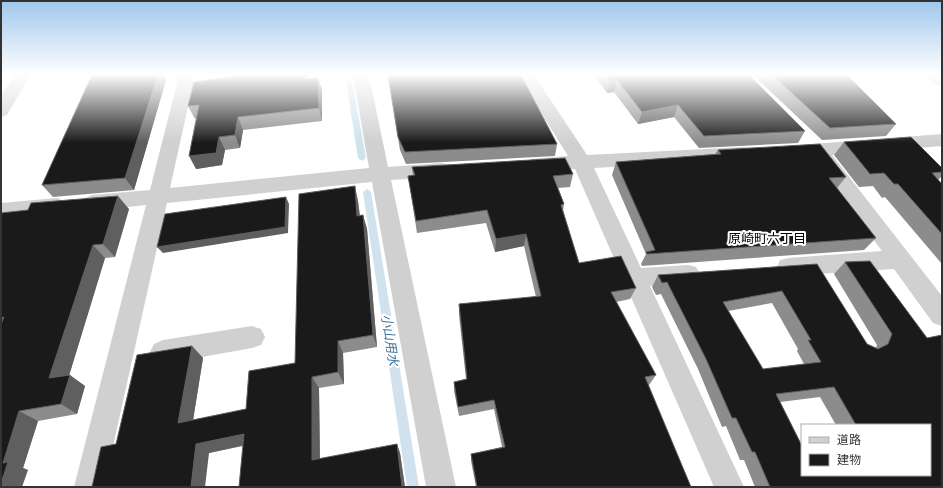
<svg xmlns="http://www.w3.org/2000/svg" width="943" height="488" font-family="'Roboto Condensed','Noto Sans JP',sans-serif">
<rect width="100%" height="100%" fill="#fff"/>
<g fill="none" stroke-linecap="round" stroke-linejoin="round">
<!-- stream -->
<g fill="#cfe2ee" fill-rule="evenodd">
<polygon points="345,75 351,75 366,158 362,161 358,158"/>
<polygon points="367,189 371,192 419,487 407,487 363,192"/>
</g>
<!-- street -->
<g fill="#d0d0d0" fill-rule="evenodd">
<polygon points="14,75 30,75 7,115 1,117 1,96"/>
<polygon points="179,75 195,75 170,188 369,168 353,75 369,75 388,167 442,163 449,165 452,170 449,175 442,177 391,180 456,487 426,487 372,182 167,203 104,487 74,487 146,205 92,211 85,208 82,203 85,198 92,195 150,190"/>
<polygon points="518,75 534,75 587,155 745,147 752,148 754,153 752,158 745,159 594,168 641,268 688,265 696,267 700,274 696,281 688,283 650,286 744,487 714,487 575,169 538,171 531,169 528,164 531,159 568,156"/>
<polygon points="925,75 942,75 942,86 936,85"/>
<polygon points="942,134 942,146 832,155 942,296 942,326 933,323 894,269 788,276 780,274 777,267 780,260 788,258 882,251 817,163 814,158 816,156 794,157 787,156 785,151 787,146"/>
<polygon points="57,198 64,201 67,206 64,211 1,219 1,203"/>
<polygon points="252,326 261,329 265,337 261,345 252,348 163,364 154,360 150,352 154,344 163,340"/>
</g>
</g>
<!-- wall -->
<g fill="#8c8c8c" fill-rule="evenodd">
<polygon points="158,75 163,75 166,80 134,190 53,197 42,185"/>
<polygon points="231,75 308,75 308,79 318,78 322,90 322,121 243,130 240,148 225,150 222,165 196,169 197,118 195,119 188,106 231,77"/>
<polygon points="388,75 521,75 557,144 555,156 406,164 400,150"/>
<polygon points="594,75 749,75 805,131 798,143 699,148 674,117 638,124 614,92 607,93"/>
<polygon points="753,75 847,75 896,124 886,136 822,140"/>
<polygon points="844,142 942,168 942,176 938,180 942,184 942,264 885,197 882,198 873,186 859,187 834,155"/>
<polygon points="718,150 846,177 837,188 876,238 864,250 642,266 641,264 646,254 612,175 616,162 715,154"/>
<polygon points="412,167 573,174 570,187 558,188 564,204 563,211 579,263 636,288 630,299 616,302 656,375 649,385 648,385 691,487 476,487 471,461 471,454 502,447 494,409 459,416 454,391 454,382 466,379 459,315 459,304 536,297 524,246 495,252 486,223 417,233 408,176 413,176"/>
<polygon points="358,201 360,215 363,215 367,229 377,347 343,353 344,384 319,388 320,459 397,444 400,453 405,487 239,487 243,446 209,453 116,444 192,346 203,358 193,420 246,409 295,363"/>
<polygon points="129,209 115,257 105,258 69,375 85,386 77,414 38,421 23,468 28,470 1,487 28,210"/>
<path d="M870,261l57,77 15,-3v152h-187l-11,-27h-4l-14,-34 -4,1 -24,-58 -37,-75 -5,1 -4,-8 6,-12 159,-11 50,80 9,4 1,-3 -43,-71 11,-12zM772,303l26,46 -1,2 7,13 -41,5 -35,-58zM820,397l16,28h94v50h-128v-29l-22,-44z"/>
</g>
<!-- shaded-wall -->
<g fill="#5f5f5f">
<polygon points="158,75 163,75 166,80 134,190 125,178"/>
<polygon points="304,75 308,75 307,92 304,79"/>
<polygon points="318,78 322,90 322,121 319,108"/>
<polygon points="617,80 614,92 607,93 610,81"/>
<polygon points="678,105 674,117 638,124 642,112"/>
<polygon points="238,117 243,130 240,148 235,135"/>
<polygon points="219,137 225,150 222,165 196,169 189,156"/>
<polygon points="355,186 358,201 361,230 357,216"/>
<polygon points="118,196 129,209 115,257 103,244"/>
<polygon points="286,197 289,204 288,233 163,253 157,247"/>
<polygon points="363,215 367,229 377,347 373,335"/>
<polygon points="526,234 524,246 495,252 496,239"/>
<polygon points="93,245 105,258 65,389 49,378"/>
<polygon points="4,317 1,332 1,318"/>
<polygon points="338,341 343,353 344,384 338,372"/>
<polygon points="192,346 203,358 191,433 178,423"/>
<polygon points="70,375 85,386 77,414 61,404"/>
<polygon points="312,377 319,388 320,469 312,460"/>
<polygon points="19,411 38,421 23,468 28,470 22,487 1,487 3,463"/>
<polygon points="244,434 254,443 209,453 205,487 191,487 196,444"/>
<polygon points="397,444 400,453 405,487 402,487"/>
</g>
<!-- building -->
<g fill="#1a1a1a" stroke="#5f5f5f" fill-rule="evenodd">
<polygon points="92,75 158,75 125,178 42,185"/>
<polygon points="231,75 304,75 304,79 318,78 319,108 238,117 235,135 219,137 216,153 189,156 199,105 188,106 194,82 231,77"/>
<polygon points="388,75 521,75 557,144 405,152 398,137"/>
<polygon points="605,75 749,75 805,131 704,136 678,105 642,112 617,80 610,81"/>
<polygon points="772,75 847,75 896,124 830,128"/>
<polygon points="911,137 942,168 942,172 932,173 942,184 942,234 898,184 894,184 884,173 870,174 844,142"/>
<polygon points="820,144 846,177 829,178 876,238 647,254 646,252 655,250 616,162 721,154 718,150"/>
<polygon points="565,158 573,174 553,176 564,204 561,205 579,263 621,256 636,288 611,292 656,375 645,377 691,487 477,487 471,454 505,447 494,400 458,407 454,382 467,379 459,304 541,296 526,234 496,239 487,210 416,221 408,176 415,175 412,167"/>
<polygon points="355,186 357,216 363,215 373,335 338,341 338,372 312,377 312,460 397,444 402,487 239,487 244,434 196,444 191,487 92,487 101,447 116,444 137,355 192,346 178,423 246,409 249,371 295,363 299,194"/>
<polygon points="118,196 103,244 93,245 49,378 70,375 61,404 19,411 3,463 8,462 1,483 1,324 4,317 1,318 1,213 28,210 31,203"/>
<polygon points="286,197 285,227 157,247 165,214"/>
<path d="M870,261l57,77 15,-3v152h-172l-15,-35h-3l-16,-34h-4l-26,-59 -39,-77 -5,1 -4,-8 159,-11 50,80 11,5 10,-5 4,-10 -47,-72zM782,291l29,49h-3l13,22 -58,7 -40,-67zM834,387l22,38h74v50h-128v-29l-26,-52z"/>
</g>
<!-- sky -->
<linearGradient id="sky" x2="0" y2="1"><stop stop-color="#9ec6ea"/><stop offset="0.52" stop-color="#fff"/><stop offset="1" stop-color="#fff" stop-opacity="0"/></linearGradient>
<rect width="943" height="143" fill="url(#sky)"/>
<g text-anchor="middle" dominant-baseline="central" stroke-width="4" stroke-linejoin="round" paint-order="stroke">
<!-- neighbourhood labels -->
<g font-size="13" fill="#000" stroke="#fff">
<text x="767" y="238">原崎町六丁目</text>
</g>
<!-- water labels -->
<g font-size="13" font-style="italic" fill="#3f7597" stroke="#fff">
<text transform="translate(390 340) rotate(81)">小山用水</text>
</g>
</g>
<!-- border -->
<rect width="943" height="488" fill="none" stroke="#333333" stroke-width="4"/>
<!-- legend -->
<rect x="801" y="424" width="130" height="52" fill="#ffffff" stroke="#adadad"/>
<rect x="809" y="437" width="20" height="6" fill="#d0d0d0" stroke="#adadad"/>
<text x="837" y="444" font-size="12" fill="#333333">道路</text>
<rect x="809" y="454" width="20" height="12" fill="#1a1a1a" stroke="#adadad"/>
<text x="837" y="464" font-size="12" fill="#333333">建物</text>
</svg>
